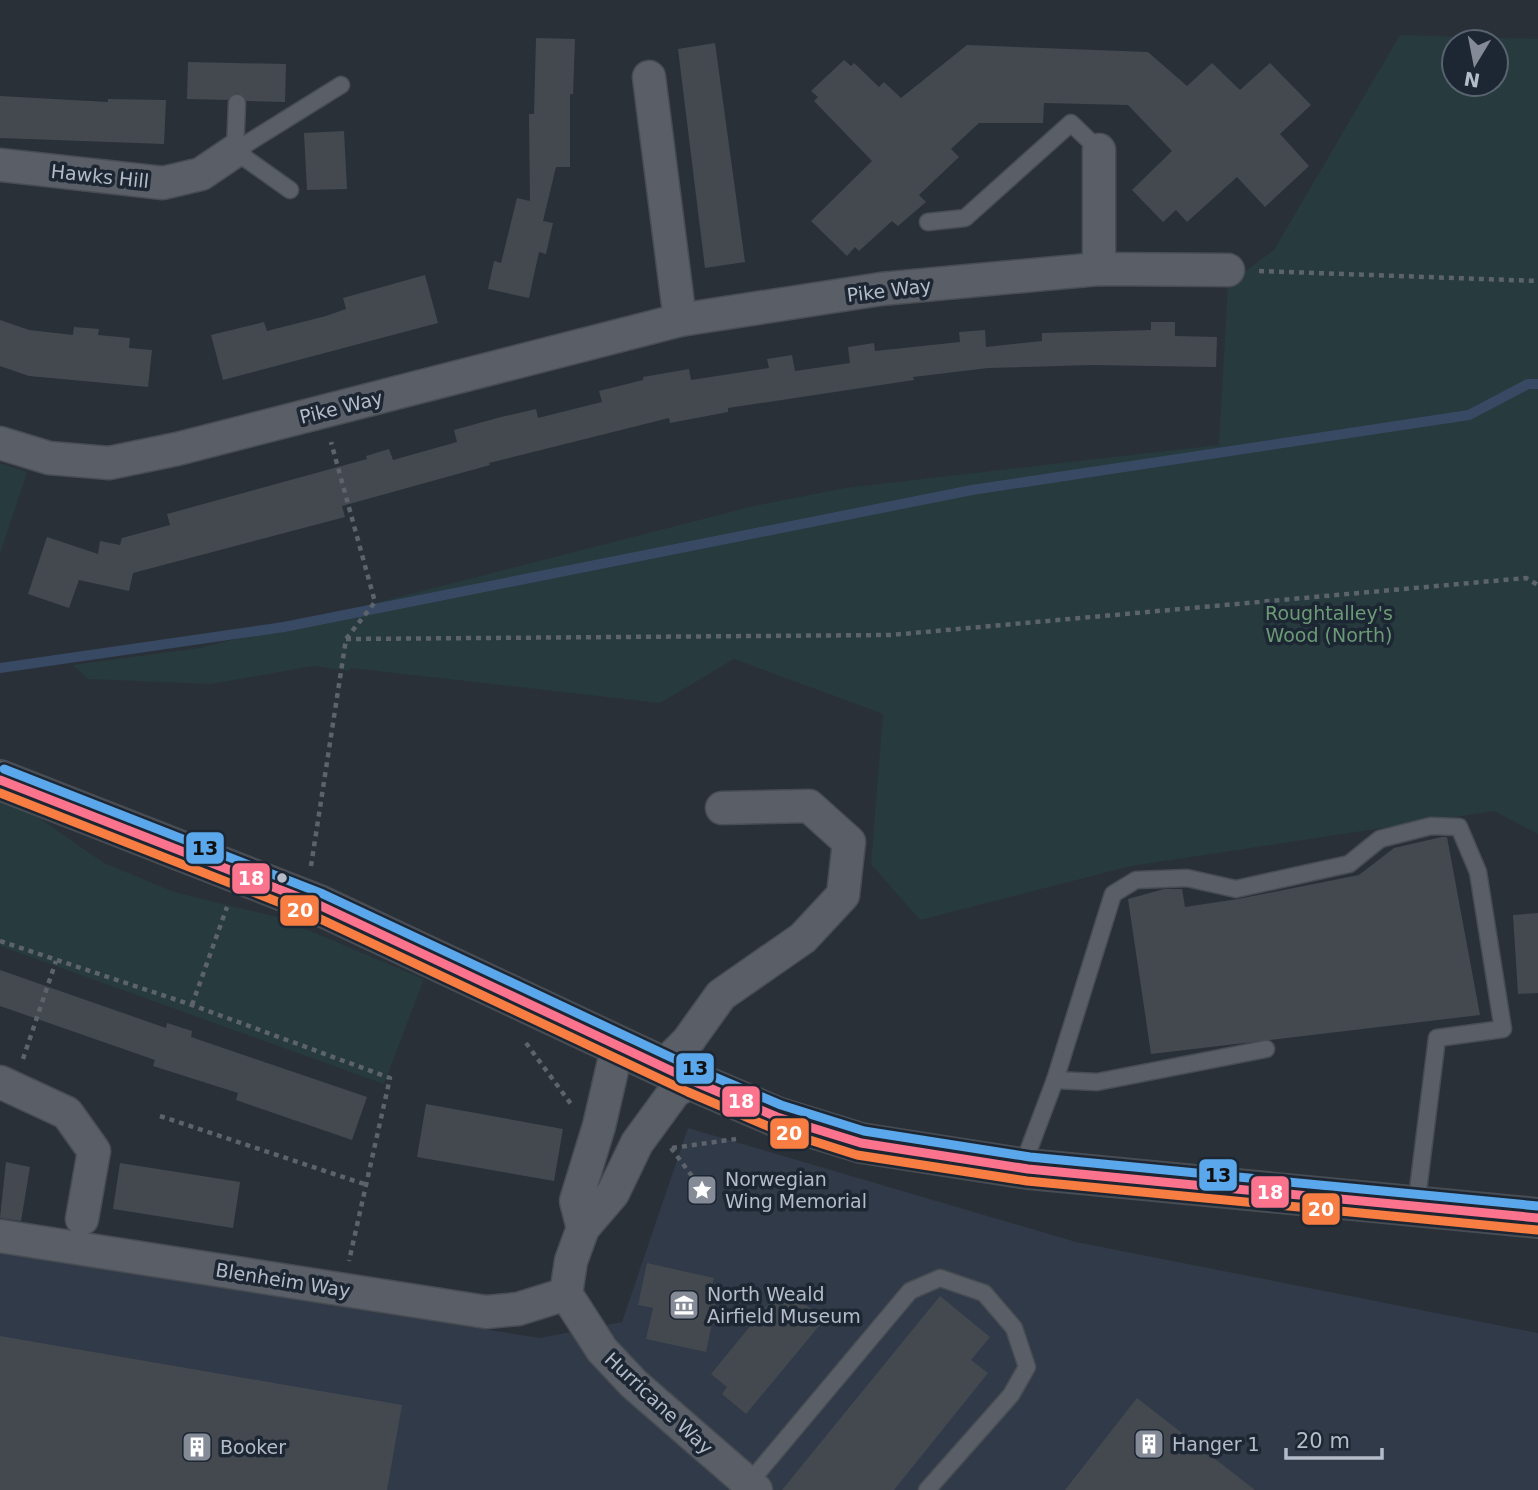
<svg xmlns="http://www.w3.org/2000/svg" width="1538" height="1490" font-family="'DejaVu Sans',sans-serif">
<rect width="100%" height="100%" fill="#2a3038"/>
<!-- airport -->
<polygon fill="#313a48" points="688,1128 1076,1242 1538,1333 1538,1490 0,1490 0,1253 540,1338 622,1322"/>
<!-- green -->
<g fill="#273a3e" fill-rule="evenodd">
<path d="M1400,35l138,4v795l-44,-23 -363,55 -211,54 -49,-56 12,-150 -149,-55 -74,44 -309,-35 -1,3 -37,-5 -102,18 -123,-5 -15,-14 127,-17 554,-142 91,-18 374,-43 9,-161 46,-34zM1454,42h42v42h-42z"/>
<polygon points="0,463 27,472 0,554"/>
<polygon points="0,798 39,818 104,863 174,892 277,917 424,979 384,1084 0,946"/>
</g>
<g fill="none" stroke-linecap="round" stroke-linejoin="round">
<!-- stream -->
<polyline stroke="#384963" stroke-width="10" points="0,668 284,627 972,490 1469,415 1528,384 1538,384"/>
</g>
<!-- building -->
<g fill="#444950">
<polygon points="536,38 575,39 573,94 570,94 570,167 556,167 543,221 553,223 546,254 539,252 529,298 488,289 494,261 501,263 517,198 530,201 529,114 534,114"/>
<polygon points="715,43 745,262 705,268 678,49"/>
<polygon points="967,45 1148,52 1187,86 1212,63 1240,90 1270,63 1311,105 1280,134 1309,166 1265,207 1237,177 1187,222 1176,210 1163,222 1132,190 1172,151 1128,105 1044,103 1043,123 979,123 951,149 959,157 919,195 926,202 898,226 892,221 859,251 855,247 847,256 811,221 872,161 814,101 818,97 811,91 844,60 851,66 854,63 879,87 884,82 901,98"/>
<polygon points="188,62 286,64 285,102 247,101 237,93 227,100 187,99"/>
<polygon points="0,96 108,102 108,99 166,100 164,144 0,138"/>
<polygon points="344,131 347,189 307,190 304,133"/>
<polygon points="425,275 438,323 223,380 211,335 264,322 267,331 326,316 346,309 343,298"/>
<polygon points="0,320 29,330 73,335 74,327 99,329 98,335 130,338 129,348 152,350 148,387 29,376 0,366"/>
<polygon points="1151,322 1175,322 1175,336 1217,337 1216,367 1091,365 988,368 913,377 914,380 728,408 728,412 670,423 669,418 489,463 490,465 342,506 345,517 133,573 129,591 79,580 69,608 28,594 47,537 98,554 100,541 120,545 122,538 170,525 167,514 367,459 366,456 389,449 393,460 457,442 454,430 501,417 536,409 538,418 602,402 599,391 643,380 643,377 689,369 691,380 769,368 767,359 792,355 795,371 850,363 848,347 874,343 875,351 960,342 959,332 985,330 986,347 1042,341 1042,333 1151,330"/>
<polygon points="1442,837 1447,837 1480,1015 1151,1054 1128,899 1164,889 1182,889 1185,907 1238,899 1359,875 1394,848"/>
<polygon points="1538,913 1538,993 1518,994 1513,915"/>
<polygon points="0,970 166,1028 167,1023 192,1031 191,1037 367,1097 352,1140 236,1100 238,1093 153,1066 155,1060 0,1006"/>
<polygon points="426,1104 563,1129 554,1181 417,1157"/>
<polygon points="6,1162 30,1167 21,1221 0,1218"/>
<polygon points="120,1163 240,1182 233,1228 113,1209"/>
<polygon points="647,1263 714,1278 709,1298 717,1300 706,1352 646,1339 653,1308 638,1305"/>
<polygon points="783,1286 824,1320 746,1414 722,1394 727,1387 711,1374"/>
<polygon points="940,1296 990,1337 971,1360 988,1373 894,1490 782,1490"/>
<polygon points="0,1336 402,1405 387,1490 0,1490"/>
<polygon points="1137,1398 1255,1490 1065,1490"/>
</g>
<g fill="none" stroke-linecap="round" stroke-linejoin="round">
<!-- lane casing -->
<g stroke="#484c53" stroke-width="19">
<g id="lane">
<polyline points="235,151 341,85"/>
<polyline points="235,151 290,190"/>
<polyline points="235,151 237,103"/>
<polyline points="928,222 965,218 1071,123 1099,150"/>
<polyline points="1055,1080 1097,1082 1266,1049"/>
<polyline points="1028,1169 1029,1149 1055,1080 1113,894 1136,880 1187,878 1236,889 1349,864 1380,839 1431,826 1459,827 1478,872 1503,1029 1437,1038 1416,1206"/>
<polyline points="749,1483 910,1291 940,1278 984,1293 1014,1328 1027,1367 1011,1395 927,1490"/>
</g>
</g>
<!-- street casing -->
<g stroke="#484c53" stroke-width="35">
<g id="street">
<polyline points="649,77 680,320"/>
<polyline points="1099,150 1099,269"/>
<polyline points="0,165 163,183 201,174 235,151"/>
<polyline points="0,443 49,458 109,463 177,449 680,320 881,289 1099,269 1228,270"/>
<polyline points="663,1066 688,1041 721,995 803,938 843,895 849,842 809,806 722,808"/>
<polyline points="693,1081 675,1091 637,1143 613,1193 583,1228 571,1261 566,1294 602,1350 634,1384 756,1490"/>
<polyline points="0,1082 67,1113 94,1151 82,1219"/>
<polyline points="583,1228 576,1201 599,1126 618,1044"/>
<polyline points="0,1236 486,1312 518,1309 566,1294"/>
</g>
</g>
<!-- secondary casing -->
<g stroke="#484c53" stroke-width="42">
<polyline id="secondary" points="0,780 319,905 693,1081 777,1117 861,1143 1028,1169 1538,1218"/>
</g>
<!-- path -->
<g stroke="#5d636a" stroke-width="4.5" stroke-dasharray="5 5" stroke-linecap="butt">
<polyline points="1259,271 1538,281"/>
<polyline points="346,639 891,635 1526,578 1538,585"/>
<polyline points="311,866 346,639 375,602 331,442"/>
<polyline points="0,941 192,1005 390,1078 349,1261"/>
<polyline points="192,1005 227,907"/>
<polyline points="526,1043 571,1104"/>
<polyline points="23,1059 56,961"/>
<polyline points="160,1116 367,1185"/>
<polyline points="671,1148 698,1184"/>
<polyline points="672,1148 736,1139"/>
</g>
<!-- lane -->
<use href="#lane" stroke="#5a5e66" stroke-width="16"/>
<!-- street -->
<use href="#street" stroke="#5a5e66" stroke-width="32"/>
<!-- secondary -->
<use href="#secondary" stroke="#595d64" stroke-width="38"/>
<!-- bus-1 casing -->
<g stroke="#1d2633" stroke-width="14">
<polyline id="bus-1" points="0,780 319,905 693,1081 777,1117 861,1143 1028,1169 1538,1218"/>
</g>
<!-- bus-2 casing -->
<g stroke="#1d2633" stroke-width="14">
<polyline id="bus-2" points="0,793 314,916 688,1092 772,1128 857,1155 1027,1181 1537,1230"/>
</g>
<!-- bus-3 casing -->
<g stroke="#1d2633" stroke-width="14">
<polyline id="bus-3" points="4,769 323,894 698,1070 781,1105 864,1131 1030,1157 1538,1206"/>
</g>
<!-- bus-1 -->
<use href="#bus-1" stroke="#fc738d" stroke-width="9"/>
<!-- bus-2 -->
<use href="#bus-2" stroke="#f77d43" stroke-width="9"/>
<!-- bus-3 -->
<use href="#bus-3" stroke="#5aa8eb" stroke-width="9"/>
</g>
<!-- icons -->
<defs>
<g id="sight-square" transform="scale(1.575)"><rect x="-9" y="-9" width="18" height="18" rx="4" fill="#848b96" stroke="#1d2633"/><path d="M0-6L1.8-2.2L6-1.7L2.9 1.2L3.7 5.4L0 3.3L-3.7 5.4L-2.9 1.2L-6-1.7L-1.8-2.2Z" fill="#fff"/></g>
<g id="museum-square" transform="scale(1.575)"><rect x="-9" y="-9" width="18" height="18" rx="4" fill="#848b96" stroke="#1d2633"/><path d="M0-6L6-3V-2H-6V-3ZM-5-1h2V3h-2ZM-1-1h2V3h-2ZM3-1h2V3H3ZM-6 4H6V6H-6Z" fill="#fff"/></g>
<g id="building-square" transform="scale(1.575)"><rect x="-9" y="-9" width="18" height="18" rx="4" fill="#848b96" stroke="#1d2633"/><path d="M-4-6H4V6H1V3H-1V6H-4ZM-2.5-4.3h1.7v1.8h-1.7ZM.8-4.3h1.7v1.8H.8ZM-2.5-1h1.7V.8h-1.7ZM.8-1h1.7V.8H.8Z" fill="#fff"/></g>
</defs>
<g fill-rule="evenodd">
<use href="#sight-square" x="702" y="1190"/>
<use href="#museum-square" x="684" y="1305"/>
<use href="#building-square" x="1149" y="1444"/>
<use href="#building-square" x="197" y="1447"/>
</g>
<!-- markers -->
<circle fill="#b4bcc9" stroke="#1d2633" stroke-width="2.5" cx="282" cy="878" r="6"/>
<g text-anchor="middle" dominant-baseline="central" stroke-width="7" stroke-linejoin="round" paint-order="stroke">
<!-- street labels -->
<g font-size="19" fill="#b4bcc9" stroke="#1d2633">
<text transform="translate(100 176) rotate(6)">Hawks Hill</text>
<text transform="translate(889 290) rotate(-7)">Pike Way</text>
<text transform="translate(341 407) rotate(-14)">Pike Way</text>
<text transform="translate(283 1280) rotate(9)">Blenheim Way</text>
<text transform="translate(659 1403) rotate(43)">Hurricane Way</text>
</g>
<!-- park labels -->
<g font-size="19" fill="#6b9a76" stroke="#1d2633">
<text x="1329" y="613">Roughtalley's<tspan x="1329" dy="22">Wood (North)</tspan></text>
</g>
<!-- poi labels -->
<g font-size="19" fill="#b4bcc9" stroke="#1d2633" text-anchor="start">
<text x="725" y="1179">Norwegian<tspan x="725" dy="22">Wing Memorial</tspan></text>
<text x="707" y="1294">North Weald<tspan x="707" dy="22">Airfield Museum</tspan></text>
<text x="1172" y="1444">Hanger 1</text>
<text x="220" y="1447">Booker</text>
</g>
</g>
<g stroke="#1d2633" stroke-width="2.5">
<rect x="185" y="831" width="40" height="34" rx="7" fill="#5aa8eb"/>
<rect x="231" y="862" width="40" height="33" rx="7" fill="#fc738d"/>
<rect x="279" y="894" width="41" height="33" rx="7" fill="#f77d43"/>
<rect x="675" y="1052" width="40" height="33" rx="7" fill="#5aa8eb"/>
<rect x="721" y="1085" width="40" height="33" rx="7" fill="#fc738d"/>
<rect x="769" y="1117" width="41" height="33" rx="7" fill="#f77d43"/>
<rect x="1198" y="1158" width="40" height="34" rx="7" fill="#5aa8eb"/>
<rect x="1250" y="1175" width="40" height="34" rx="7" fill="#fc738d"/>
<rect x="1301" y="1192" width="40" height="34" rx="7" fill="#f77d43"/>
</g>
<g font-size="19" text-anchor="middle" font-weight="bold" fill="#fff">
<text x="251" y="885">18</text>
<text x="300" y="917">20</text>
<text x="741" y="1108">18</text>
<text x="789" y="1140">20</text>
<text x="1270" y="1199">18</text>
<text x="1321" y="1216">20</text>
</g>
<g font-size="19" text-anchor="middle" font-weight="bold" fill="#111">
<text x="205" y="855">13</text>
<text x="695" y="1075">13</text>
<text x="1218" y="1182">13</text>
</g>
<!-- north arrow -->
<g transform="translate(1475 63) rotate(190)"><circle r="33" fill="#1d2633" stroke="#59626f" stroke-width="2"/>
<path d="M0-5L12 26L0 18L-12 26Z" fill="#848b96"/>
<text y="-10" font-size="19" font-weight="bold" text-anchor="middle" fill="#b4bcc9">N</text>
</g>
<!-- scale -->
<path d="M1286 1448v10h96v-10" fill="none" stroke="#b4bcc9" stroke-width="3.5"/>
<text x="1296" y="1448" font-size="21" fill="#b4bcc9" stroke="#1d2633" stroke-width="5" paint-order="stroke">20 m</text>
</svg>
